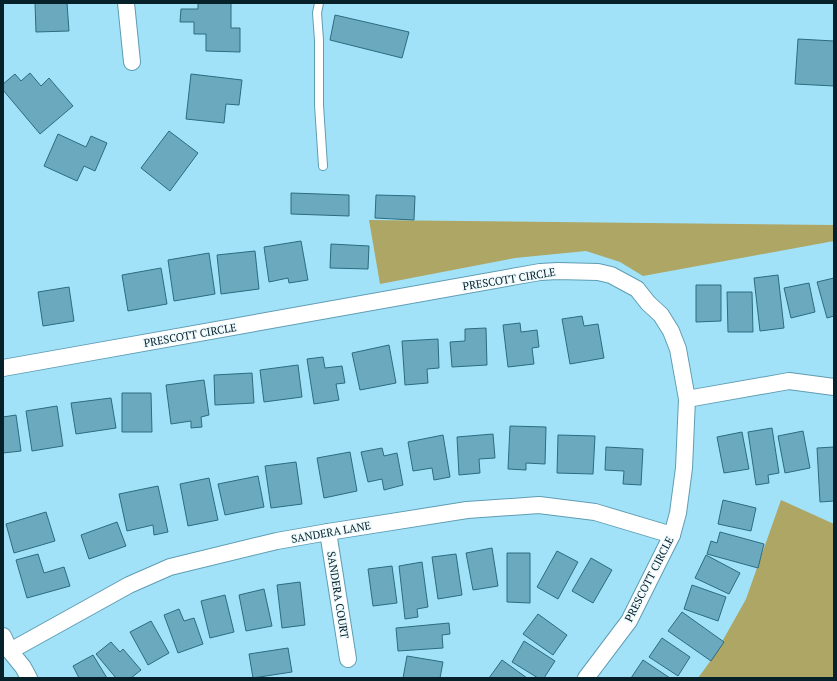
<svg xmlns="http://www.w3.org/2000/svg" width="837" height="681" font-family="'PT Serif',serif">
<rect width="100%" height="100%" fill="#a2e2f9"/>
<!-- green -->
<g fill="#aea664">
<polygon points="369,220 834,225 834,241 643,276 620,262 586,251 515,258 380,284"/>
<polygon points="781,500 834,524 834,678 698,678 714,656 746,599"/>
</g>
<!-- building -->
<g fill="#6aa9be" stroke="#2c6c80">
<polygon points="35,3 67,3 69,31 36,32"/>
<polygon points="198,3 231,3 231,28 240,28 240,52 206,51 206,34 194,34 194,22 180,22 181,9 198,9"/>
<polygon points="335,15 409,32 402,58 330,40"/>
<polygon points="798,39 834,41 834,86 795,84"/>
<polygon points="30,73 41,86 49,78 73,106 40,134 3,90 3,84 15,74 21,81"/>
<polygon points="191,74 242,80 239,105 226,104 224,123 186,119"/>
<polygon points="169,131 198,153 170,191 141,168"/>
<polygon points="58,134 86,147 91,136 107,143 95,171 84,166 77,181 44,166"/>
<polygon points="291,193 349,195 349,216 291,214"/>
<polygon points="376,195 415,196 414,220 375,218"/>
<polygon points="301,241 308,280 289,283 288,278 269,282 264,247"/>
<polygon points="331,244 369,246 368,269 330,268"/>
<polygon points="255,251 259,289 221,294 217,255"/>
<polygon points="209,253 215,294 174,301 168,260"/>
<polygon points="161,268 167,304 128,311 122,275"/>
<polygon points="778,275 784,328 760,331 754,278"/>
<polygon points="834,278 834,316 827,318 817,282"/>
<polygon points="809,283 815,312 791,318 784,288"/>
<polygon points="696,285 721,285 721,321 696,322"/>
<polygon points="69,287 74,321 43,326 38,292"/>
<polygon points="727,292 752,292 753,332 728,332"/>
<polygon points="582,316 584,326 598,324 604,358 570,364 562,319"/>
<polygon points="520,323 521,332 537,330 539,347 532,348 534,364 508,367 503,325"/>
<polygon points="486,328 487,365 452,367 450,342 465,341 465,329"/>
<polygon points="438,339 439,368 427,369 428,383 405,385 402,341"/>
<polygon points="389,345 396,383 360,390 352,353"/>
<polygon points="323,357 325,368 342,366 345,383 336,384 339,400 314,404 307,359"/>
<polygon points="298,365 302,397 264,402 260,370"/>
<polygon points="252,373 254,403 215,405 214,375"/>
<polygon points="204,380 209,415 201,417 202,427 191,428 191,421 171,424 166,385"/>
<polygon points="122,393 151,393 152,432 122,432"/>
<polygon points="111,398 116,428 76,434 71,403"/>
<polygon points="57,406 63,446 32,451 26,411"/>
<polygon points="16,415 21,451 3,453 3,417"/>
<polygon points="510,426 546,427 545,464 526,463 526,470 508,469"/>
<polygon points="772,428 779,473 768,475 769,483 756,485 748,432"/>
<polygon points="803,431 810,468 785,473 778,436"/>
<polygon points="742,432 749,469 724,473 717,437"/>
<polygon points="493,434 495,458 479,459 480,473 459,475 457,437"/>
<polygon points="443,435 450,477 434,480 432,468 413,471 408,442"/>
<polygon points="558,435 595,436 593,474 557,473"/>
<polygon points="606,447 643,449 641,485 623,484 624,471 605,470"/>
<polygon points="834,447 834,501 820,502 817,448"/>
<polygon points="382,448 384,456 397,453 403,485 384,490 382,479 368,482 361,452"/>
<polygon points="350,452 357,491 324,498 317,458"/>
<polygon points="296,462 302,504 271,508 265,466"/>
<polygon points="258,476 264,507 225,515 218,484"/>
<polygon points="209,478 218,520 188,526 180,484"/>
<polygon points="158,486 168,532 154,535 153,525 127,531 119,494"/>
<polygon points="723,500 756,508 751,531 718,524"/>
<polygon points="46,512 55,541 14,553 6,524"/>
<polygon points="117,522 126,546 89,559 81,535"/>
<polygon points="720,532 764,544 758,568 707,554 711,541 717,543"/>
<polygon points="492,548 498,586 473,590 466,553"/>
<polygon points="557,551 578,562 558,599 537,587"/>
<polygon points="507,553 530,553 530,603 507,602"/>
<polygon points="38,554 44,573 64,567 70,586 27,598 16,560"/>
<polygon points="456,554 462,595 438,599 432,557"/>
<polygon points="706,555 740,573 729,594 695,578"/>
<polygon points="591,558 612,570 593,603 572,591"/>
<polygon points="422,562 428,607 417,609 418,617 405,619 399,566"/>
<polygon points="392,566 397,603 373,606 368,569"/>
<polygon points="300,582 305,625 282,628 277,585"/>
<polygon points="692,585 726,597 718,621 684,609"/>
<polygon points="264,589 272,626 246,631 239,595"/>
<polygon points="225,595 234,632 210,638 201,601"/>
<polygon points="179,609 184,621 194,618 203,644 178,653 164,615"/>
<polygon points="682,612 724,642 711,661 668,631"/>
<polygon points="538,614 567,635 553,655 523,634"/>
<polygon points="151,621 169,653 148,665 130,632"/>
<polygon points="449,623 450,634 442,635 443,648 398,651 396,628"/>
<polygon points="662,638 690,657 678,676 649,657"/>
<polygon points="524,641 555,661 544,678 538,678 512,662"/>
<polygon points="111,642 120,652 123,649 141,670 131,678 116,678 96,654"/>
<polygon points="288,648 292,672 253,678 249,654"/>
<polygon points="93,655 107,678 79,678 73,666"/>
<polygon points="407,656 443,662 440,678 403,678"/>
<polygon points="502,660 527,678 489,678"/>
<polygon points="643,660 670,678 631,678"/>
</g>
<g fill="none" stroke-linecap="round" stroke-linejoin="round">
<!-- service casing -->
<g stroke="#5f9db3" stroke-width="10">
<polyline id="service" points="319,3 317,13 319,40 319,105 323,166"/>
</g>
<!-- minor casing -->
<g stroke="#5f9db3" stroke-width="18">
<g id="minor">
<polyline points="126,3 132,62"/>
<polyline points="3,368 540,272 558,271 598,272 611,275 637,289 648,303 661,315 671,331 678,349 687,399 684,468 678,513 672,535 629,621 586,678"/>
<polyline points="687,399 789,381 834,387"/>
<polyline points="328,532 348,659"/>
<polyline points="3,636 10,651 23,667 29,678"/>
<polyline points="10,651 129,585 170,567 277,541 328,532 467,510 539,505 595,512 672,535"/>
</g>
</g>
<!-- service -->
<use href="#service" stroke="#fff" stroke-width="8"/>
<!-- minor -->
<use href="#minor" stroke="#fff" stroke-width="16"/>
</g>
<g text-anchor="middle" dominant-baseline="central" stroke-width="3" stroke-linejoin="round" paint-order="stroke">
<!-- street labels -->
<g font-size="11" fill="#062129" stroke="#eefafe">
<text transform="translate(509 279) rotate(-9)">PRESCOTT CIRCLE</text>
<text transform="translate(190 335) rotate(-10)">PRESCOTT CIRCLE</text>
<text transform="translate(331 532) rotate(-10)">SANDERA LANE</text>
<text transform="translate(649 579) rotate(-63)">PRESCOTT CIRCLE</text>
<text transform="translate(338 595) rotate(81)">SANDERA COURT</text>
</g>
</g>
<!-- border -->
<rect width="837" height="681" fill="none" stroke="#062129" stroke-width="8"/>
</svg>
